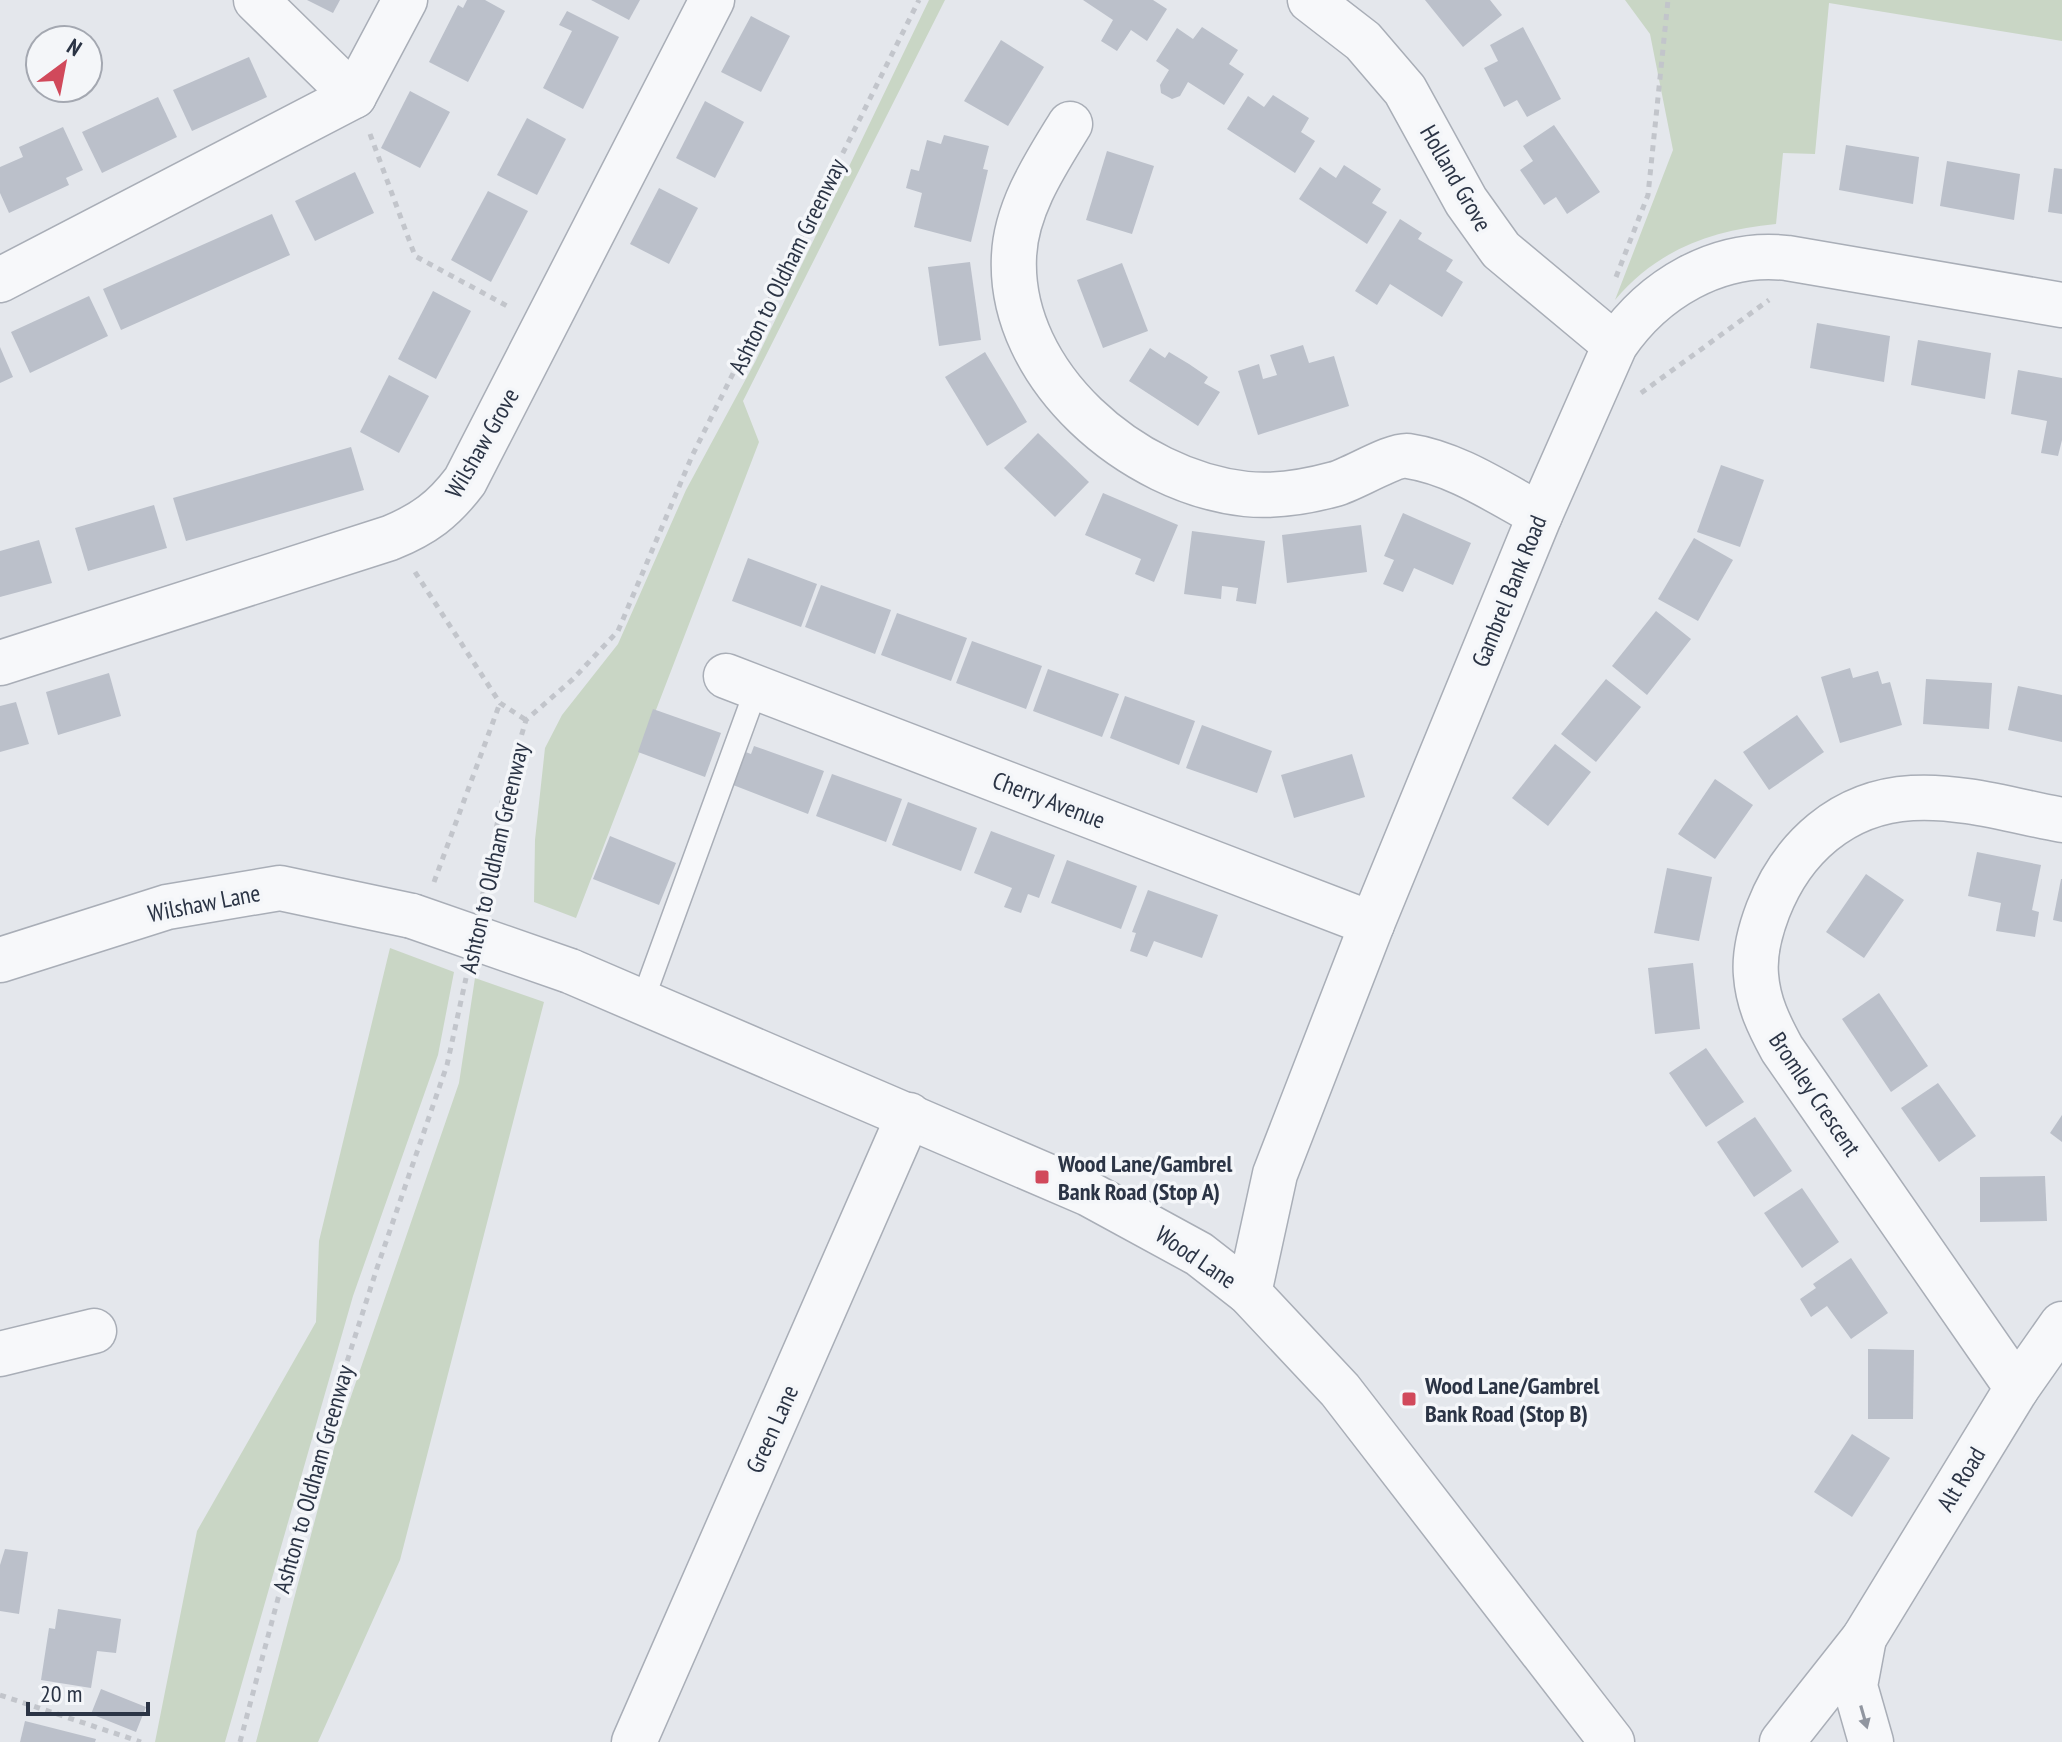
<svg xmlns="http://www.w3.org/2000/svg" width="2062" height="1742" font-family="'PT Sans Narrow',sans-serif">
<rect width="100%" height="100%" fill="#e4e7ec"/>
<!-- green -->
<g fill="#c9d6c5">
<polygon points="929,0 945,0 743,401 759,442 576,918 534,902 535,840 545,748 562,715 618,644 686,490 755,362"/>
<path d="M1625,0h437v41l-233,-38 -14,151 -32,-1 -7,71c-64,6 -118,25 -161,76l58,-150 -23,-116z"/>
<polygon points="390,948 454,972 438,1055 353,1296 225,1742 155,1742 197,1531 316,1322 319,1241"/>
<polygon points="475,978 544,1002 400,1560 318,1742 256,1742 337,1437 459,1083"/>
</g>
<!-- building -->
<g fill="#bbc0ca">
<polygon points="307,0 340,0 333,13"/>
<polygon points="467,0 485,0 505,11 468,82 429,62 458,5 463,8"/>
<polygon points="591,0 640,0 629,20"/>
<polygon points="1083,0 1153,0 1167,9 1147,41 1131,30 1117,51 1101,41 1113,20"/>
<polygon points="1425,0 1490,0 1502,15 1463,47"/>
<polygon points="567,11 619,37 583,109 543,88 572,31 559,25"/>
<polygon points="751,16 790,36 761,92 721,72"/>
<polygon points="1202,27 1238,50 1229,64 1244,74 1224,105 1188,82 1180,96 1172,99 1161,93 1160,85 1169,70 1156,61 1177,28 1193,39"/>
<polygon points="1523,27 1561,99 1527,117 1517,100 1504,107 1484,68 1498,61 1490,45"/>
<polygon points="1001,40 1044,67 1008,126 964,101"/>
<polygon points="249,57 267,97 192,131 173,90"/>
<polygon points="410,91 450,112 420,168 381,148"/>
<polygon points="1273,95 1309,118 1301,132 1315,141 1295,173 1227,129 1248,96 1264,107"/>
<polygon points="158,97 177,137 102,173 82,132"/>
<polygon points="705,101 744,122 715,178 676,158"/>
<polygon points="527,118 566,139 537,195 497,175"/>
<polygon points="1554,125 1600,192 1567,214 1556,197 1544,205 1520,170 1533,161 1523,146"/>
<polygon points="63,127 83,170 66,178 69,185 9,213 0,193 0,167 23,157 19,147"/>
<polygon points="944,135 989,146 983,169 988,170 971,242 914,227 922,193 906,188 911,169 919,171 927,140 941,144"/>
<polygon points="1846,145 1919,157 1913,204 1839,190"/>
<polygon points="1107,151 1154,166 1132,234 1086,220"/>
<polygon points="1947,161 2020,174 2014,220 1940,206"/>
<polygon points="1344,165 1381,189 1372,203 1387,212 1367,244 1299,199 1320,167 1336,178"/>
<polygon points="2054,168 2062,169 2062,214 2048,212"/>
<polygon points="355,172 374,213 315,241 295,201"/>
<polygon points="659,188 698,208 669,264 630,244"/>
<polygon points="488,191 528,211 491,282 451,260"/>
<polygon points="272,214 290,255 121,330 103,289"/>
<polygon points="1400,219 1422,233 1418,239 1453,260 1446,271 1463,282 1442,317 1390,284 1377,305 1355,291"/>
<polygon points="970,262 981,340 939,346 928,267"/>
<polygon points="1122,263 1148,331 1103,348 1077,280"/>
<polygon points="433,291 471,311 436,379 398,359"/>
<polygon points="89,296 108,336 30,373 11,332"/>
<polygon points="1817,323 1890,336 1884,382 1810,368"/>
<polygon points="1918,340 1991,353 1985,399 1911,385"/>
<polygon points="1303,345 1309,363 1334,356 1349,406 1258,435 1238,371 1259,364 1263,379 1277,375 1270,355"/>
<polygon points="0,347 13,377 0,383"/>
<polygon points="1150,348 1165,358 1169,352 1189,364 1208,377 1204,383 1220,392 1198,426 1129,381"/>
<polygon points="985,352 1027,422 987,446 945,377"/>
<polygon points="2018,370 2062,378 2062,440 2058,456 2041,453 2047,421 2011,414"/>
<polygon points="389,375 429,396 399,453 360,432"/>
<polygon points="1038,433 1089,482 1055,517 1004,468"/>
<polygon points="351,447 364,490 186,541 173,498"/>
<polygon points="1721,465 1764,480 1740,547 1697,532"/>
<polygon points="1103,493 1178,525 1154,582 1135,574 1141,559 1085,535"/>
<polygon points="154,505 167,548 88,571 75,528"/>
<polygon points="1403,513 1471,543 1453,585 1414,568 1403,592 1383,584 1394,560 1384,556"/>
<polygon points="1361,525 1367,572 1287,583 1282,535"/>
<polygon points="1192,531 1265,541 1256,604 1236,601 1238,588 1222,586 1221,599 1184,594"/>
<polygon points="1694,538 1733,560 1698,621 1658,599"/>
<polygon points="39,540 52,583 0,597 0,551"/>
<polygon points="748,558 817,584 801,627 732,601"/>
<polygon points="821,585 891,610 875,654 805,627"/>
<polygon points="1656,611 1691,639 1647,695 1612,666"/>
<polygon points="897,613 967,638 951,681 881,655"/>
<polygon points="972,641 1042,666 1026,709 956,683"/>
<polygon points="1850,668 1853,678 1878,671 1882,684 1890,682 1902,725 1840,743 1821,677"/>
<polygon points="1048,669 1119,694 1102,737 1033,711"/>
<polygon points="109,673 121,716 58,735 46,692"/>
<polygon points="1606,679 1641,707 1596,762 1561,734"/>
<polygon points="1926,679 1992,683 1989,729 1923,724"/>
<polygon points="2018,686 2062,695 2062,742 2008,730"/>
<polygon points="1125,696 1195,721 1179,765 1110,738"/>
<polygon points="16,702 29,744 0,752 0,706"/>
<polygon points="653,709 721,733 705,777 638,752"/>
<polygon points="1797,715 1824,752 1769,790 1743,752"/>
<polygon points="1202,725 1272,751 1257,793 1186,768"/>
<polygon points="1555,744 1591,772 1548,826 1512,798"/>
<polygon points="754,746 824,771 808,814 728,783 740,750 751,754"/>
<polygon points="1352,754 1365,797 1294,818 1281,775"/>
<polygon points="832,774 902,799 886,842 816,816"/>
<polygon points="1715,779 1753,805 1715,859 1678,834"/>
<polygon points="908,802 977,828 961,871 892,845"/>
<polygon points="991,831 1055,855 1039,898 1028,894 1021,913 1004,907 1012,888 974,873"/>
<polygon points="610,836 676,863 659,905 593,879"/>
<polygon points="1977,852 2041,865 2032,910 2039,912 2035,937 1996,931 2001,903 1968,896"/>
<polygon points="1067,860 1137,886 1121,929 1051,903"/>
<polygon points="1667,868 1712,877 1699,941 1654,933"/>
<polygon points="1866,874 1904,900 1864,958 1826,932"/>
<polygon points="2061,879 2062,879 2062,922 2053,920"/>
<polygon points="1148,890 1218,915 1202,958 1154,941 1147,957 1130,951 1136,933 1132,932"/>
<polygon points="1693,963 1700,1029 1655,1034 1648,968"/>
<polygon points="1879,993 1928,1066 1891,1092 1842,1019"/>
<polygon points="1706,1048 1744,1102 1706,1127 1669,1073"/>
<polygon points="1938,1083 1976,1136 1939,1162 1901,1108"/>
<polygon points="2062,1115 2062,1142 2050,1133"/>
<polygon points="1755,1117 1792,1171 1754,1197 1717,1142"/>
<polygon points="2045,1176 2047,1221 1980,1222 1980,1177"/>
<polygon points="1802,1188 1839,1242 1802,1268 1764,1213"/>
<polygon points="1851,1258 1888,1313 1851,1339 1827,1306 1811,1317 1800,1299 1816,1288 1813,1284"/>
<polygon points="1868,1349 1914,1350 1913,1419 1868,1419"/>
<polygon points="1852,1434 1890,1458 1852,1517 1814,1492"/>
<polygon points="5,1549 28,1552 19,1614 0,1611 0,1565"/>
<polygon points="58,1609 121,1619 116,1653 97,1651 91,1688 41,1680 49,1628 55,1629"/>
<polygon points="101,1689 146,1707 136,1732 91,1714"/>
<polygon points="25,1721 96,1739 95,1742 20,1742"/>
</g>
<g fill="none" stroke-linecap="round" stroke-linejoin="round">
<!-- lane casing -->
<g stroke="#a9aeb7" stroke-width="25">
<polyline id="lane" points="642,1002 757,687"/>
</g>
<!-- street casing -->
<g stroke="#a9aeb7" stroke-width="47">
<g id="street">
<polyline points="256,0 354,96"/>
<polyline points="1310,0 1363,41 1405,90 1466,201 1501,250 1615,345"/>
<path d="M1070,124c-24,39 -54,84 -56,132 -6,120 119,226 232,238 30,3 60,-2 89,-10 18,-5 58,-30 73,-28 47,7 91,37 132,59"/>
<polyline points="0,280 354,96 405,0"/>
<path d="M0,663l390,-125c34,-14 53,-28 75,-57l247,-481"/>
<polyline points="726,676 1372,924"/>
<polyline points="0,960 167,907 280,888 412,916"/>
<polyline points="570,971 1089,1194 1199,1254 1249,1293 1340,1390 1612,1742"/>
<path d="M1249,1293l26,-119 97,-250 168,-409 75,-170c38,-56 103,-95 172,-87l275,47"/>
<polyline points="0,1354 94,1331"/>
<path d="M2017,1388l-235,-339c-13,-24 -24,-46 -26,-74 -2,-22 4,-44 12,-65 24,-62 74,-108 144,-112 49,-3 102,13 150,22"/>
<polyline points="1864,1638 1855,1686 1871,1742"/>
<polyline points="634,1742 909,1115"/>
<polyline points="1782,1742 1864,1638 2017,1388 2062,1324"/>
</g>
</g>
<!-- path -->
<g stroke="#c2c5cb" stroke-width="5" stroke-dasharray="6 6" stroke-linecap="butt">
<polyline points="370,134 415,256 509,307"/>
<polyline points="1616,277 1648,195 1668,0"/>
<polyline points="1641,393 1769,300"/>
<polyline points="415,572 500,703 526,720"/>
<polyline points="434,882 500,703"/>
<polyline points="482,898 501,805 526,720 573,679 618,631 692,456 919,0"/>
<polyline points="0,1695 141,1742"/>
<polyline points="240,1742 311,1474 377,1268 447,1065 466,978"/>
</g>
<!-- lane -->
<use href="#lane" stroke="#f7f8fa" stroke-width="22"/>
<!-- street -->
<use href="#street" stroke="#f7f8fa" stroke-width="44"/>
<!-- street-bridge casing -->
<g stroke="#a9aeb7" stroke-width="47" stroke-linecap="butt">
<polyline id="street-bridge" points="412,916 570,971"/>
</g>
<!-- street-bridge -->
<use href="#street-bridge" stroke="#f7f8fa" stroke-width="44"/>
</g>
<!-- one-way arrows -->
<defs><path id="oneway-solid" d="M-6-.8H1V-3.2L6.5 0L1 3.2V.8H-6Z" transform="scale(2)"/></defs>
<use fill="#9196a0" href="#oneway-solid" transform="translate(1864 1717) rotate(74)"/>
<!-- markers -->
<g fill="#d1495b" stroke="#f4f6f9" stroke-width="3">
<rect x="1034" y="1169" width="16" height="16" rx="4"/>
<rect x="1401" y="1391" width="16" height="16" rx="4"/>
</g>
<g text-anchor="middle" dominant-baseline="central" stroke-width="7" stroke-linejoin="round" paint-order="stroke">
<!-- street labels -->
<g font-size="24" fill="#2b3445" stroke="#f4f6f9">
<text transform="translate(1456 178) rotate(60)">Holland Grove</text>
<text transform="translate(787 266) rotate(-64)">Ashton to Oldham Greenway</text>
<text transform="translate(482 443) rotate(-60)">Wilshaw Grove</text>
<text transform="translate(1509 591) rotate(-68)">Gambrel Bank Road</text>
<text transform="translate(1049 800) rotate(21)">Cherry Avenue</text>
<text transform="translate(494 858) rotate(-77)">Ashton to Oldham Greenway</text>
<text transform="translate(204 903) rotate(-11)">Wilshaw Lane</text>
<text transform="translate(1815 1094) rotate(56)">Bromley Crescent</text>
<text transform="translate(1196 1257) rotate(34)">Wood Lane</text>
<text transform="translate(772 1429) rotate(-66)">Green Lane</text>
<text transform="translate(313 1479) rotate(-74)">Ashton to Oldham Greenway</text>
<text transform="translate(1961 1479) rotate(-59)">Alt Road</text>
</g>
<!-- poi labels -->
<g font-size="24" font-weight="bold" fill="#2b3445" stroke="#f4f6f9" text-anchor="start">
<text x="1058" y="1163">Wood Lane/Gambrel<tspan x="1058" dy="28">Bank Road (Stop A)</tspan></text>
<text x="1425" y="1385">Wood Lane/Gambrel<tspan x="1425" dy="28">Bank Road (Stop B)</tspan></text>
</g>
</g>
<!-- north arrow -->
<g transform="translate(64 64) rotate(32)"><circle r="38" fill="#f4f6f9" stroke="#a4a8b1" stroke-width="2"/>
<path d="M0-6L14 30L0 20L-14 30Z" fill="#d1495b"/>
<text y="-12" font-size="22" font-weight="bold" text-anchor="middle" fill="#2b3445">N</text>
</g>
<!-- scale -->
<path d="M28 1702v12h120v-12" fill="none" stroke="#2b3445" stroke-width="4"/>
<text x="40" y="1702" font-size="24" fill="#2b3445" stroke="#f4f6f9" stroke-width="6" paint-order="stroke">20 m</text>
</svg>
